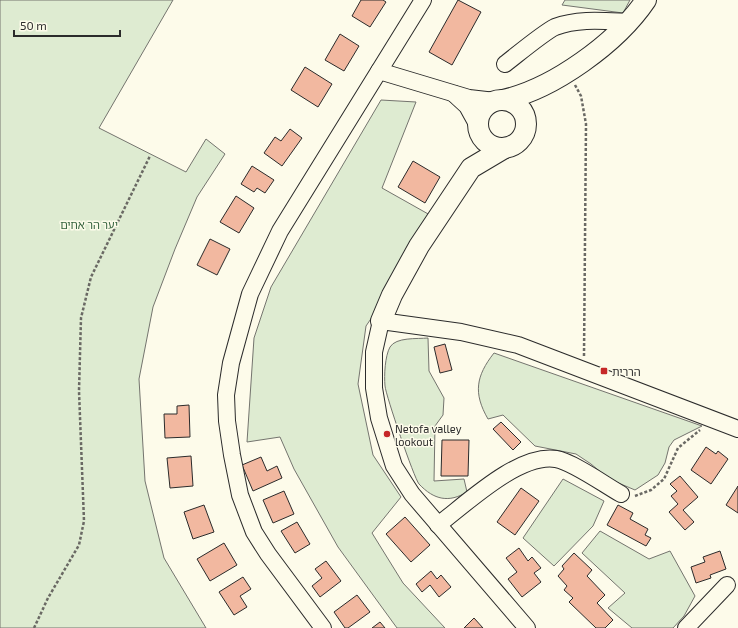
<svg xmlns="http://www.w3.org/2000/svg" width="738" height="628" font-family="'Exo 2','Noto Sans Hebrew',sans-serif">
<rect width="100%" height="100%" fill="#fdfbea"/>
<!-- green -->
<g fill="#deebd1" stroke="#74746e">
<polygon points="0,0 173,0 99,128 186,172 206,139 225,154 197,197 175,249 153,307 139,379 145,481 164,558 206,628 0,628"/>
<polygon points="565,0 630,0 623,13 562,5"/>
<polygon points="381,100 416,102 382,188 430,215 383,301 366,326 358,384 373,455 401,497 372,533 403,583 445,628 397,628 338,547 294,469 280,437 247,442 254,338 271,287"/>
<path d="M428,338l1,33 15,27 -1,17 -8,11 -1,55 30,-2 3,13c-18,11 -33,8 -48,-8 -5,-6 -33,-88 -34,-98 -1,-11 0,-30 5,-39 6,-10 27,-8 38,-9z"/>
<path d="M494,353l208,73 -28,14 -5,7 -4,16 -7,12 -23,15 -26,-11 -18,-15 -15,-10 -41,-8 -32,-31 -15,4c-15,-26 -12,-43 6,-66z"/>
<polygon points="563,479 604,501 593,526 554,566 523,538"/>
<polygon points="600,531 649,559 670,551 695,596 684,616 673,628 632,628 608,608 625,593 582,553"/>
</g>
<!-- building -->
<g fill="#f2b8a0" stroke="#2b2b2b">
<polygon points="361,0 383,0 386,2 370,27 352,16"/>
<polygon points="458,0 481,12 452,65 429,52"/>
<polygon points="340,34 359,46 344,71 325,60"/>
<polygon points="305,67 332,84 318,107 291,90"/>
<polygon points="290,129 302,138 282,166 264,153 275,137 281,141"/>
<polygon points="413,161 440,177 425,203 398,187"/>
<polygon points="252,166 274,180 265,193 257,188 254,192 241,184"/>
<polygon points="236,196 254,208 239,233 220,222"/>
<polygon points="210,239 230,249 217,275 197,265"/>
<polygon points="445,344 452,370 440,373 434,347"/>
<polygon points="189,405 190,437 165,438 164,414 177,414 177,406"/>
<polygon points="501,422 521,442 513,450 493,429"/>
<polygon points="442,440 469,440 468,476 441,476"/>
<polygon points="706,447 716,454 718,451 728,459 711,484 691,470"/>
<polygon points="191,456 193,486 170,488 167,458"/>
<polygon points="261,457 267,471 277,466 282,478 253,491 242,465"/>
<polygon points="680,476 698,497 683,510 694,522 685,530 669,512 678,504 671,496 677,491 670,484"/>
<polygon points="738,486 738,513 726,505"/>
<polygon points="521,488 539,501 515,535 497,522"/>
<polygon points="284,491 294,514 273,523 263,500"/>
<polygon points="204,505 214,532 193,539 184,512"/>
<polygon points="618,505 633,513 630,519 648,529 645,535 651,538 646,546 607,525"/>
<polygon points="405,517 430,545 411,562 386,534"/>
<polygon points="297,522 310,544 295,553 281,531"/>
<polygon points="224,543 237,565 210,581 197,559"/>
<polygon points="519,548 528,561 532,557 541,568 534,573 541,582 522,597 508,579 517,572 506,558"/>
<polygon points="720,551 726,569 710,575 711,578 696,583 691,567 705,562 703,557"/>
<polygon points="574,553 592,570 587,576 605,595 597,603 613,620 605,628 596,628 569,602 573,598 564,590 567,586 558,576 564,569 562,566"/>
<polygon points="326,561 341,581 320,597 312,586 322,578 315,569"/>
<polygon points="431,571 437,579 441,575 451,587 439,597 430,585 422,592 416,584"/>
<polygon points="243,577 251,589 240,596 247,607 234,615 219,592"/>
<polygon points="357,595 370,612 348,628 345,628 334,612"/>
<polygon points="474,618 483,628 464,628"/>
<polygon points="380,622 385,628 372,628"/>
</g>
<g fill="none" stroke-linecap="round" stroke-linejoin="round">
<!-- minor casing -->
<g stroke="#2b2b2b" stroke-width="18">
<g id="minor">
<path d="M505,64c13,-10 38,-31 50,-37 23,-9 50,-6 74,-5"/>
<polyline points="379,71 469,98 495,101"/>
<polyline points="454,94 467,106 478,126"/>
<path d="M438,525c29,-22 81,-72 118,-66 17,3 49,26 65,35"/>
<polyline points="323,628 268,554 254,532 240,495 232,455 227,421 226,395 231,363 250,294 280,231 423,0"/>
<polyline points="527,628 412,494 394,466 379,418 374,388 374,352 381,321 461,332 518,345 738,429"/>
<polyline points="686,628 727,585"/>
</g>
</g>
<!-- major casing -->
<g stroke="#2b2b2b" stroke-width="22">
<g id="major">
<path d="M503,100c50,-11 114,-57 143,-100"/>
<circle cx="502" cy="124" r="24"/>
<polyline points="381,321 392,295 419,246 471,168 503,149"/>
</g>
</g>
<!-- path -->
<g stroke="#6a6964" stroke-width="2.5" stroke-dasharray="3 2" stroke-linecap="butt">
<polyline points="575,85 581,96 586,124 584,356"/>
<polyline points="635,496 651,490 664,479 678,448 700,430"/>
<polyline points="34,628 48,598 79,545 84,521 79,391 81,318 91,277 150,156"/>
</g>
<!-- minor -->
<use href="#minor" stroke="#fdfbea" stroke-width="16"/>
<!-- major -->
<use href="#major" stroke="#fdfbea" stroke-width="20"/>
</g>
<!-- markers -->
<g fill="#c62828" stroke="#fdfbea" stroke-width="1.5">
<rect x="600" y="367" width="8" height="8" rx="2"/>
<circle cx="387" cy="434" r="4"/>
</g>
<g text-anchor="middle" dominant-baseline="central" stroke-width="3" stroke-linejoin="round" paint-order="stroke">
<!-- park labels -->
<g font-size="11" fill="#34623c" stroke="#fdfbea">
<text x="89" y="224">יער הר אחים</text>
</g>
<!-- poi labels -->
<g font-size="11" fill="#2b2b2b" stroke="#fdfbea" text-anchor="start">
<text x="612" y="371">הררית</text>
<text x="395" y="428">Netofa valley<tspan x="395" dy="13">lookout</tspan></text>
</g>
</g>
<!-- scale -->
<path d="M14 30v6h106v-6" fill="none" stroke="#2b2b2b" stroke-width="2"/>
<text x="20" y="30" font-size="12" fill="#2b2b2b" stroke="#fdfbea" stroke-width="3" paint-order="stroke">50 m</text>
</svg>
